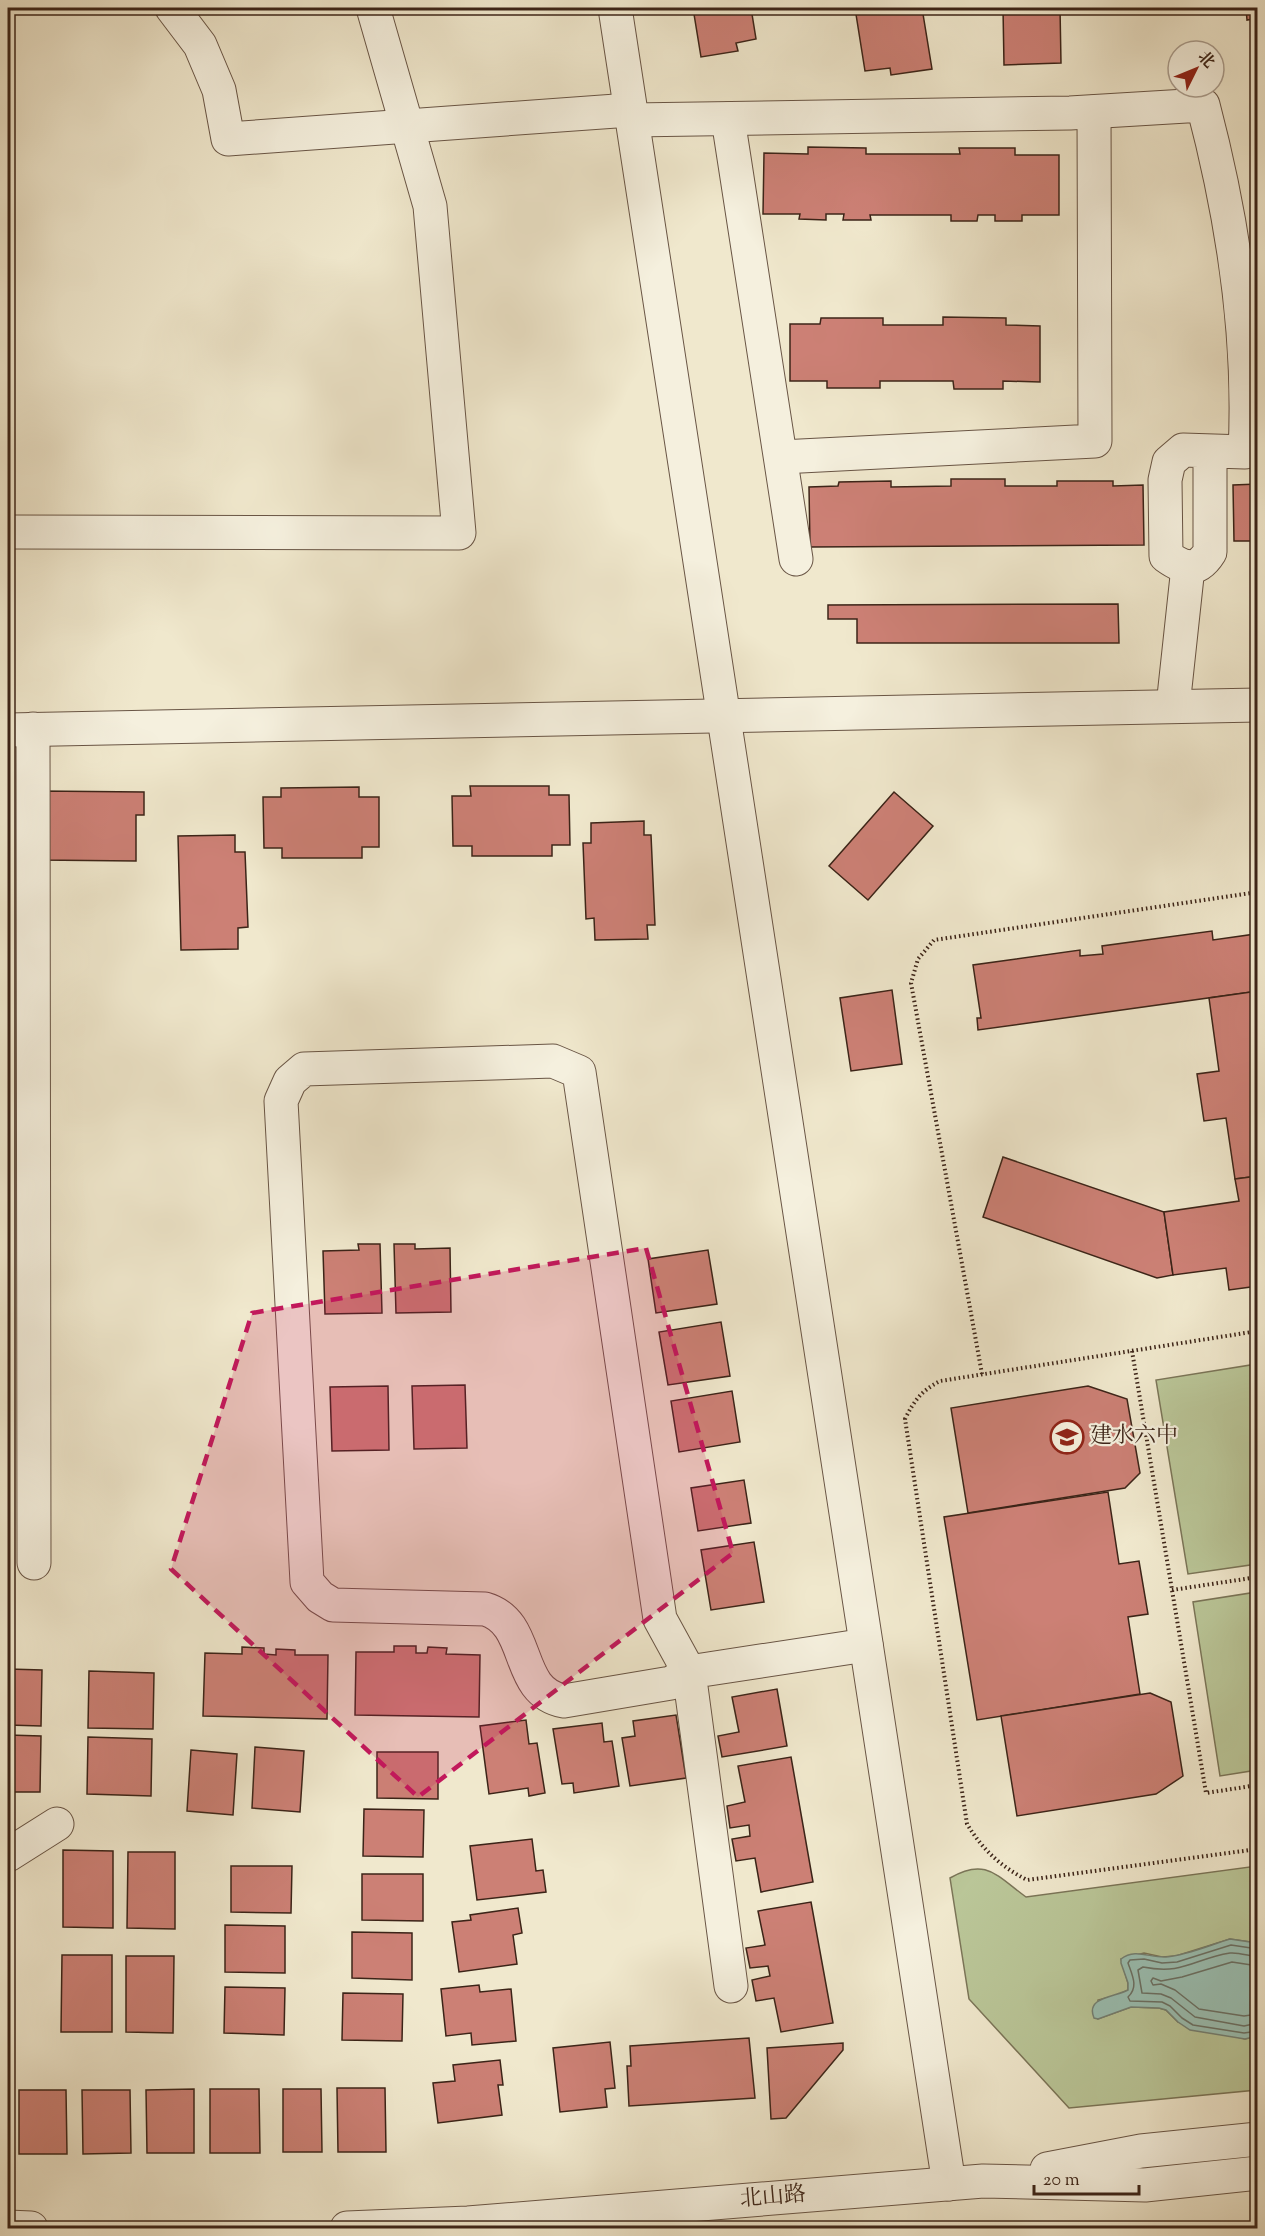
<svg xmlns="http://www.w3.org/2000/svg" width="1265" height="2236" font-family="'Sorts Mill Goudy','Noto Serif SC',serif">
<rect width="100%" height="100%" fill="#f0e8cd"/>
<filter id="stains"><feTurbulence type="fractalNoise" baseFrequency=".00333" numOctaves="4"/><feColorMatrix values="0 0 0 0 .2 0 0 0 0 .09 0 0 0 0 .02 0 0 0 .5 -.17"/></filter>
<radialGradient id="worn" r=".72"><stop offset=".6" stop-color="#630" stop-opacity="0"/><stop offset="1" stop-color="#630" stop-opacity=".3"/></radialGradient>
<!-- green -->
<g fill="#bac698" stroke="#7b7558" stroke-width="1.5">
<polygon points="1257,1364 1257,1564 1188,1574 1156,1380"/>
<polygon points="1257,1592 1257,1770 1220,1776 1193,1602"/>
<path d="M1257,1866v77l-27,-4 -54,17 -14,1 -18,-4 -23,6 7,24v7l-10,5 -20,5v19l33,-12 28,1 7,2 12,12 67,17 12,-3v54l-188,18 -100,-109 -19,-121c36,-21 47,-2 76,19z"/>
</g>
<!-- water -->
<path fill="#9bc0b3" stroke="#758275" stroke-width="1.5" d="M1230,1939l27,4v93l-12,3 -55,-9 -12,-8 -12,-12 -7,-2 -28,-1 -33,12 -4,-1c-9,-21 21,-21 34,-28v-7l-7,-20v-4c14,-11 29,-1 45,-2 22,-2 44,-12 64,-18z"/>
<g fill="none" stroke-linecap="round" stroke-linejoin="round">
<!-- shore -->
<g stroke="#6c7266" stroke-width="1.5">
<path d="M1258,1949l-27,-4 -54,17 -15,1 -18,-4 -14,1 -2,3c4,12 11,24 0,34l2,4 32,1 8,4 12,12 11,7 51,8 14,-2"/>
<path d="M1258,1957c-9,-1 -20,-5 -28,-4 -37,6 -46,22 -87,14l-5,3 4,23 19,1 10,4 24,19 49,9 14,-3"/>
<polyline points="1258,1966 1232,1962 1182,1977 1161,1981 1153,1978 1151,1981 1153,1985 1161,1984 1175,1990 1199,2009 1244,2016 1258,2014"/>
</g>
</g>
<!-- building -->
<g fill="#cc8075" stroke="#3c2418" stroke-width="1.5">
<polygon points="693,8 751,8 756,39 736,43 738,51 701,57"/>
<polygon points="855,8 922,8 932,69 891,75 890,68 865,71"/>
<polygon points="1003,8 1060,8 1061,63 1004,65"/>
<polygon points="1246,8 1258,8 1258,18 1247,20"/>
<polygon points="1254,123 1258,123 1258,185 1255,185"/>
<polygon points="808,147 866,148 866,154 960,154 959,148 1015,148 1015,155 1059,155 1059,215 1022,215 1022,221 995,221 995,215 978,215 977,221 951,221 951,215 870,215 871,220 843,220 844,214 826,214 826,220 799,219 800,214 763,214 764,153 808,154"/>
<polygon points="943,317 1006,318 1006,325 1040,326 1040,382 1003,381 1003,389 954,389 953,381 880,381 880,388 827,388 827,381 790,381 790,324 820,324 821,318 883,318 883,325 943,325"/>
<polygon points="951,479 1005,479 1005,486 1057,486 1057,481 1113,481 1113,486 1143,485 1144,545 810,547 809,487 838,486 839,482 891,481 891,487 951,486"/>
<polygon points="1258,484 1258,545 1254,545 1254,541 1234,541 1233,485"/>
<polygon points="1118,604 1119,643 857,643 857,619 828,619 828,605"/>
<polygon points="470,786 549,786 549,795 569,795 570,845 552,845 552,856 472,856 472,846 453,846 452,796 471,796"/>
<polygon points="359,787 359,797 379,797 379,847 362,847 362,858 282,858 282,848 264,848 263,797 281,797 281,788"/>
<polygon points="39,791 144,792 144,815 136,815 136,861 39,860"/>
<polygon points="894,792 933,826 868,900 829,866"/>
<polygon points="644,821 644,835 651,835 655,925 647,925 648,939 595,940 594,918 586,919 583,843 591,843 591,823"/>
<polygon points="235,835 235,852 245,852 248,927 238,928 238,949 181,950 178,836"/>
<polygon points="1258,924 1258,991 978,1030 977,1018 981,1018 973,965 1080,950 1080,956 1103,954 1102,946 1212,931 1213,940 1255,934 1254,925"/>
<polygon points="892,990 902,1064 851,1071 840,998"/>
<polygon points="1258,991 1258,1176 1235,1179 1226,1118 1204,1121 1197,1074 1219,1071 1209,998"/>
<polygon points="1003,1157 1164,1212 1173,1275 1157,1278 983,1217"/>
<polygon points="1258,1176 1258,1286 1229,1290 1226,1268 1173,1275 1164,1212 1239,1201 1235,1179"/>
<polygon points="358,1244 380,1244 382,1313 325,1314 323,1251 359,1250"/>
<polygon points="394,1244 415,1244 415,1249 450,1248 451,1312 396,1313"/>
<polygon points="708,1250 717,1304 656,1313 648,1259"/>
<polygon points="721,1322 730,1376 668,1385 659,1332"/>
<polygon points="465,1385 467,1448 414,1449 412,1386"/>
<polygon points="388,1386 389,1450 332,1451 330,1387"/>
<polygon points="1088,1386 1127,1399 1140,1473 1125,1488 968,1513 951,1408"/>
<polygon points="732,1391 740,1442 679,1452 671,1401"/>
<polygon points="744,1480 751,1523 698,1531 691,1488"/>
<polygon points="1108,1492 1119,1564 1139,1561 1148,1614 1128,1617 1140,1694 977,1720 944,1517"/>
<polygon points="754,1542 764,1602 711,1610 701,1550"/>
<polygon points="394,1646 416,1646 416,1653 427,1653 428,1647 447,1648 446,1654 480,1655 479,1717 355,1715 356,1652 394,1652"/>
<polygon points="242,1647 264,1648 264,1654 276,1655 276,1649 295,1650 295,1655 328,1655 327,1719 203,1716 205,1653 242,1654"/>
<polygon points="8,1669 42,1670 41,1726 8,1725"/>
<polygon points="89,1671 154,1673 153,1729 88,1728"/>
<polygon points="777,1689 787,1746 722,1757 718,1736 739,1732 732,1697"/>
<polygon points="1150,1693 1171,1702 1183,1776 1156,1794 1017,1816 1001,1716"/>
<polygon points="676,1715 686,1778 630,1786 622,1738 635,1736 633,1721"/>
<polygon points="526,1720 529,1744 537,1743 545,1793 529,1796 528,1788 489,1794 480,1726"/>
<polygon points="602,1723 604,1742 612,1741 619,1786 574,1793 573,1783 562,1784 553,1729"/>
<polygon points="8,1735 41,1736 40,1792 8,1792"/>
<polygon points="88,1737 152,1739 151,1796 87,1794"/>
<polygon points="255,1747 304,1751 300,1812 252,1808"/>
<polygon points="191,1750 237,1754 233,1815 187,1811"/>
<polygon points="377,1752 438,1752 438,1799 377,1798"/>
<polygon points="791,1757 813,1882 761,1892 755,1858 736,1861 732,1839 750,1836 749,1825 730,1828 727,1806 745,1802 738,1766"/>
<polygon points="364,1809 424,1810 423,1857 363,1856"/>
<polygon points="532,1839 536,1871 543,1870 546,1892 477,1900 470,1846"/>
<polygon points="63,1850 113,1851 113,1928 63,1927"/>
<polygon points="128,1852 175,1852 175,1929 127,1928"/>
<polygon points="231,1866 292,1866 291,1913 231,1912"/>
<polygon points="362,1874 423,1874 423,1921 362,1920"/>
<polygon points="811,1902 833,2023 781,2032 774,1998 756,2001 752,1980 770,1976 768,1966 750,1968 746,1948 765,1945 758,1911"/>
<polygon points="518,1908 522,1933 513,1935 517,1964 459,1972 452,1922 471,1920 470,1915"/>
<polygon points="225,1925 285,1926 285,1973 225,1972"/>
<polygon points="352,1932 412,1933 412,1980 352,1978"/>
<polygon points="62,1955 112,1955 112,2032 61,2032"/>
<polygon points="126,1956 174,1956 173,2033 126,2032"/>
<polygon points="479,1985 480,1992 511,1989 516,2041 472,2045 471,2033 446,2036 441,1989"/>
<polygon points="225,1987 285,1988 284,2035 224,2033"/>
<polygon points="343,1993 403,1994 402,2041 342,2040"/>
<polygon points="749,2038 755,2098 629,2106 627,2066 631,2066 630,2046"/>
<polygon points="610,2042 615,2088 605,2089 607,2107 560,2112 553,2048"/>
<polygon points="843,2043 843,2050 786,2118 771,2119 767,2048"/>
<polygon points="500,2060 503,2085 498,2085 502,2115 438,2123 433,2083 455,2081 453,2065"/>
<polygon points="337,2088 385,2088 386,2152 338,2152"/>
<polygon points="194,2089 194,2153 147,2153 146,2090"/>
<polygon points="210,2089 259,2089 260,2153 210,2153"/>
<polygon points="283,2089 321,2089 322,2152 283,2152"/>
<polygon points="19,2090 66,2090 67,2154 19,2154"/>
<polygon points="82,2090 130,2090 131,2153 83,2154"/>
<polygon points="1227,2222 1233,2228 1148,2228"/>
</g>
<g fill="none" stroke-linecap="round" stroke-linejoin="round">
<!-- minor casing -->
<g stroke="#695545" stroke-width="35">
<g id="minor">
<polyline points="172,8 200,45 219,90 228,139 630,110"/>
<polyline points="615,8 949,2184"/>
<polyline points="728,119 796,559"/>
<path d="M632,120l438,-7 133,-8c30,114 48,229 42,347l-62,-2 -14,12 -4,18 1,76c18,13 31,17 44,-4v-101"/>
<polyline points="781,457 1095,441 1094,112"/>
<polyline points="8,532 459,533 430,206 373,8"/>
<polyline points="1173,706 1188,567"/>
<polyline points="33,729 34,1563"/>
<polyline points="8,730 1258,705"/>
<polyline points="8,1855 57,1824"/>
<path d="M731,1986l-42,-314 -29,-53 -81,-547 -26,-11 -249,8 -14,12 -9,20 26,481 13,15 13,8 152,4c48,14 28,83 79,92l107,-18 18,-11 177,-27"/>
<polyline points="1047,2169 1141,2151 1258,2139"/>
<polyline points="8,2227 31,2228"/>
<polyline points="347,2228 468,2223 983,2181 1145,2185 1258,2173"/>
</g>
</g>
<!-- path -->
<g stroke="#3c2418" stroke-width="4" stroke-dasharray="1.5 3" stroke-linecap="butt">
<path d="M1258,1331l-318,50c-19,10 -26,20 -35,38l62,405c16,26 33,42 60,56l231,-31"/>
<polyline points="1132,1351 1206,1793 1258,1785"/>
<polyline points="982,1374 911,983 918,959 934,940 1258,892"/>
<polyline points="1172,1590 1258,1577"/>
</g>
<!-- minor -->
<use href="#minor" stroke="#f5f0de" stroke-width="33"/>
</g>
<!-- marked area -->
<path fill="#c2185b" fill-opacity="0.2" stroke="#c2185b" stroke-width="4.5" stroke-dasharray="12 8" stroke-linejoin="round" d="M646,1248l87,305 -315,244 -247,-228 81,-256z"/>
<!-- icons -->
<defs>
<g id="school-ring" transform="scale(1.725)"><circle r="9.5" fill="#f5f0de" stroke="#8f2418" stroke-width="1.5"/><path d="M0-5L7-2L0 1L-7-2ZM-4 1L0 2.5L4 1V4Q0 6-4 4Z" fill="#8f2418"/></g>
</defs>
<g fill-rule="evenodd">
<use href="#school-ring" x="1067" y="1437"/>
</g>
<g text-anchor="middle" dominant-baseline="central" stroke-width="4.5" stroke-linejoin="round" paint-order="stroke">
<!-- poi labels -->
<g font-size="22" fill="#3c2418" stroke="#f5f0de" text-anchor="start">
<text x="1090" y="1437">建水六中</text>
</g>
<!-- street labels -->
<g font-size="22" fill="#3c2418" stroke="#f5f0de">
<text transform="translate(773 2198) rotate(-5)">北山路</text>
</g>
</g>
<!-- margin -->
<rect width="1265" height="2236" fill="none" stroke="#f0e8cd" stroke-width="30"/>
<rect x="9" y="9" width="1247" height="2218" fill="none" stroke="#3c2418" stroke-width="3"/>
<rect x="15" y="15" width="1235" height="2206" fill="none" stroke="#3c2418" stroke-width="1.5"/>
<!-- north arrow -->
<g transform="translate(1196 69) rotate(47)"><circle r="28" fill="#f5f0de" stroke="#ab9e8f" stroke-width="1.5"/>
<path d="M0-4.5L10 22L0 15L-10 22Z" fill="#8f2418"/>
<text y="-9" font-size="16" font-weight="bold" text-anchor="middle" fill="#3c2418">北</text>
</g>
<!-- scale -->
<path d="M1034 2185v9h105v-9" fill="none" stroke="#3c2418" stroke-width="3"/>
<text x="1043" y="2185" font-size="18" fill="#3c2418" stroke="#f5f0de" stroke-width="4.5" paint-order="stroke">20 m</text>
<rect width="100%" height="100%" filter="url(#stains)"/>
<rect width="100%" height="100%" fill="url(#worn)"/>
</svg>
